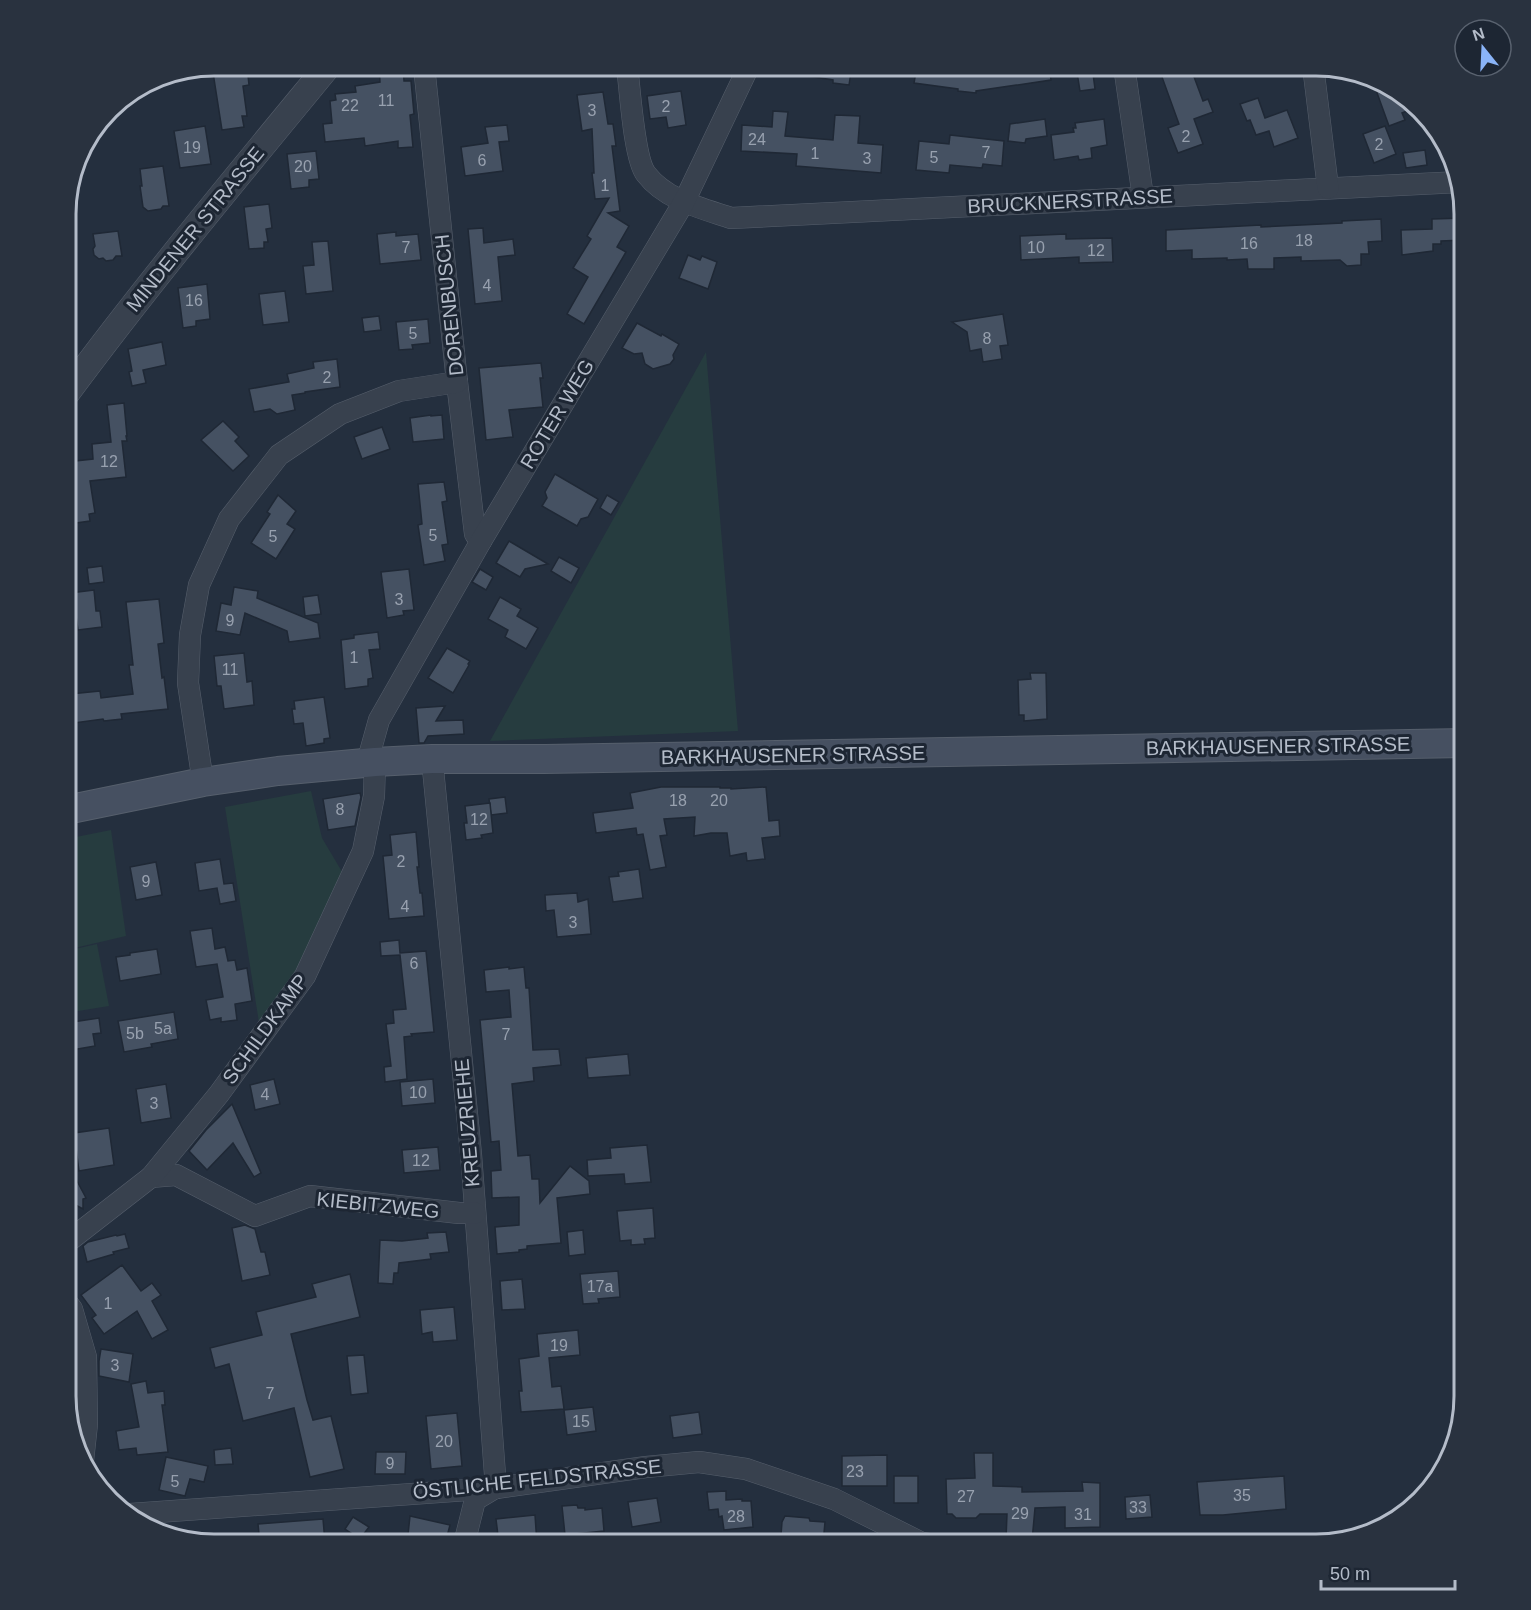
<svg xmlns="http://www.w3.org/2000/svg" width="1531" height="1610" font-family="Arial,sans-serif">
<rect width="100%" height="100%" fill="#242f3e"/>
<!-- green -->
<g fill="#263c3f">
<polygon points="706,352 738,731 490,741"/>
<polygon points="311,791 322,838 354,892 260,1029 225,807"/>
<polygon points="111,830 126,936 66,950 66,839"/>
<polygon points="97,944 109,1006 66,1013 66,951"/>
</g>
<!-- building -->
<g fill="#455162" stroke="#1f2835" stroke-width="1.5">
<polygon points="212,66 247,66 249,85 243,86 247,116 242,116 244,127 222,130"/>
<polygon points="379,66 403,66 404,81 411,81 414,114 410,115 413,147 398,148 398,141 365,146 364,138 325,142 323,124 332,123 330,101 336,100 335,94 356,92 355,86 380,82"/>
<polygon points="796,66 852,66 849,85 833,83 833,80 795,74"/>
<polygon points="917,66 952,66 951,70 986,74 985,66 1020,66 1020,70 1049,66 1051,80 976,91 976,93 958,91 958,89 914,83"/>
<polygon points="1076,66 1092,66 1095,89 1080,91"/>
<polygon points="1158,66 1190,66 1203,101 1208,99 1213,112 1194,119 1203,144 1178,153 1168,128 1179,124"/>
<polygon points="1372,79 1383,81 1401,96 1407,111 1402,113 1405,120 1389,126"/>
<polygon points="681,91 686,125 668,128 666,117 650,119 647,96"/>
<polygon points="603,92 608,124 613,124 616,146 612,146 620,211 608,213 629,226 617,247 626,252 584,324 567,314 588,277 573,268 591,239 587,236 609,198 595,199 592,173 594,173 592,129 582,131 577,95"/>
<polygon points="1258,98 1265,118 1287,110 1298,138 1274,147 1269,131 1256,135 1250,120 1247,121 1240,104"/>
<polygon points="773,111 788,112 785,136 833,140 835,115 860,116 858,143 883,145 881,173 796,166 797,154 741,151 742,125 772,127"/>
<polygon points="1045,119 1047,136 1026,139 1025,143 1008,141 1010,124"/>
<polygon points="1104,119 1107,145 1091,148 1092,158 1079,160 1078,156 1054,160 1051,135 1074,132 1073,128 1076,128 1075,123"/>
<polygon points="507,125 509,141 499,142 503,171 465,176 461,147 488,143 485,127"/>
<polygon points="205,126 211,164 180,168 174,131"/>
<polygon points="1385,126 1396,154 1374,163 1363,134"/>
<polygon points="950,135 1004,141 1002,166 983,164 982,168 950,165 949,173 916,170 919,141 949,144"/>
<polygon points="1425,150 1427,165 1406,168 1403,153"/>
<polygon points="316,151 319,179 309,180 309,187 291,189 287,154"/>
<polygon points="163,166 169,206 163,206 161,209 148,211 143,207 140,186 142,186 140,169"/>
<polygon points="269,204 272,228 266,229 268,242 264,242 264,248 249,249 244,207"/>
<polygon points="1465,218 1465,240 1441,241 1441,244 1433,244 1433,251 1402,255 1401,230 1432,229 1432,219"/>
<polygon points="1381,219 1382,241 1368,242 1369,254 1361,254 1361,265 1347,266 1340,260 1301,261 1301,257 1274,258 1274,269 1248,269 1247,259 1227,260 1227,258 1192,259 1192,250 1166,251 1166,230 1261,225 1261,227 1342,223 1342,221"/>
<polygon points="483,228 484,243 513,239 515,255 498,257 502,301 475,304 468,229"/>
<polygon points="118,231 122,256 116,256 113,260 106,261 103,258 99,259 94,255 93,249 95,246 93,234"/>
<polygon points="396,232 396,236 418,234 421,260 380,264 377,234"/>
<polygon points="1066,234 1066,239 1112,238 1113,262 1079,263 1079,257 1021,260 1020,236"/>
<polygon points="328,241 333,291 306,294 303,266 314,265 312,242"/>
<polygon points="688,255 700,260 702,256 717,262 708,289 679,278"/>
<polygon points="207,284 210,319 196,321 196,326 183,328 178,288"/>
<polygon points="285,291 289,322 263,325 259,294"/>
<polygon points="1003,314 1008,345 1000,346 1002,359 983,362 981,349 970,351 967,332 952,322"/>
<polygon points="379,316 381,330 364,332 362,318"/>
<polygon points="428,319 430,343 412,345 413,349 399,350 396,322"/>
<polygon points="637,323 661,336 662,334 679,344 673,355 674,359 670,364 653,369 645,364 642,353 634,354 622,348"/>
<polygon points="162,342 166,365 143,370 146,383 132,386 129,372 132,371 128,349"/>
<polygon points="337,359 340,387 305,392 305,393 292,395 295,410 277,414 270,409 254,412 249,389 289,382 287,374 314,368 313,362"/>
<polygon points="541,363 543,378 540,378 543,407 509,410 513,437 486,440 479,368"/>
<polygon points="124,403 127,436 126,436 127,441 122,441 126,477 90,481 95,513 89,514 90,521 76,523 73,501 66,501 66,462 93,459 92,444 111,442 107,405"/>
<polygon points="431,415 431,416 442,415 444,439 413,442 410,418"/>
<polygon points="223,421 239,437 235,441 249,456 233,471 201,440"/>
<polygon points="382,427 390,449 362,459 354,437"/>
<polygon points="555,474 598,499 588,517 581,519 577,526 542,506 547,498 545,492"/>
<polygon points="444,482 447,501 442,502 448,544 442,545 445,561 424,565 418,525 422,524 418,484"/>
<polygon points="278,495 296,511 287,524 295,529 276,559 251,543 270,514 267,512"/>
<polygon points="607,495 619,502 611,515 600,508"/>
<polygon points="509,541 548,564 525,569 520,577 496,563"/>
<polygon points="559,557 579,568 571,583 551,571"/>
<polygon points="102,566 104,582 89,584 87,568"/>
<polygon points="409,569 414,610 403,611 404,615 387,618 381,572"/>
<polygon points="480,569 493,577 486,590 472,582"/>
<polygon points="234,587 258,591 257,598 318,623 320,638 289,642 287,631 245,613 240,635 216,631 221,603 231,605"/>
<polygon points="94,590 96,611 100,611 102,627 78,630 76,616 73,616 70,593"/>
<polygon points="318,595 321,614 305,616 303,597"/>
<polygon points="500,597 521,609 517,616 538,628 526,649 505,637 508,630 488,619"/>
<polygon points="159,599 164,643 158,644 162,678 164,677 168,709 121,714 122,719 104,721 103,719 74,723 70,694 100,691 101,698 133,694 129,665 133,665 126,602"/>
<polygon points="378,632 380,649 369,650 373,678 368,679 368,686 345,689 341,640 354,638 354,635"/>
<polygon points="447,648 470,661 468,664 469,665 453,693 428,678"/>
<polygon points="244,653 247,682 252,681 254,705 224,709 221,686 217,686 214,656"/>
<polygon points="1030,673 1046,673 1047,719 1024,721 1024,715 1019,715 1018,680 1031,679"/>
<polygon points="324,697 330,738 324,739 324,743 306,746 303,723 294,724 292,709 295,709 294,701"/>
<polygon points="445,706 436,721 463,720 464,734 428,736 424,743 419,743 416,708"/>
<polygon points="661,787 720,787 720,788 731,788 731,789 766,787 769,821 779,820 780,836 762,838 765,859 747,861 746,853 730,856 727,833 711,833 694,836 695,817 664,819 667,835 660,836 666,867 650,870 643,834 637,835 636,828 596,833 593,813 633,808 630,793"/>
<polygon points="360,793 361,797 355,826 328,830 323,799"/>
<polygon points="505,797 507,813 491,815 489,799"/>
<polygon points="490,803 493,833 481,835 482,838 466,840 464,823 467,823 465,806"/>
<polygon points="416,832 419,867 417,867 420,893 422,893 424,916 389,919 383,856 392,855 390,835"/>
<polygon points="220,859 224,884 233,883 236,901 220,904 217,888 199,891 195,863"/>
<polygon points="156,862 162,895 136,900 130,867"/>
<polygon points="639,869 643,898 613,902 609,877 619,876 618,872"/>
<polygon points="577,893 578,902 588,899 591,934 557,937 554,910 546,911 545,895"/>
<polygon points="212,928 215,949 225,947 228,961 235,960 237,970 247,968 252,1001 235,1004 237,1020 221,1022 221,1018 210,1020 206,1000 223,997 217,964 196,967 190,931"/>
<polygon points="399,940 400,953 426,951 434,1032 411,1034 412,1036 404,1037 407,1079 385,1082 384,1067 391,1066 386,1024 394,1023 393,1010 406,1009 400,955 381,956 380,942"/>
<polygon points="157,949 161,974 120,981 116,957 130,955 130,953"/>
<polygon points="509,967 509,969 524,967 526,988 529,988 533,1050 559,1049 561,1065 533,1068 534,1081 512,1084 518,1156 530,1155 532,1179 539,1179 540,1203 570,1166 589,1181 590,1194 557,1198 561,1243 527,1246 527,1249 519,1250 519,1252 497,1254 495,1227 519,1225 519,1197 492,1198 491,1171 501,1170 499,1141 491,1142 480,1020 511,1017 509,990 486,992 484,970"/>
<polygon points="174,1012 178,1039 151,1044 152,1047 124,1052 118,1021"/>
<polygon points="99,1018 101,1033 93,1034 95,1046 66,1051 66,1023"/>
<polygon points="628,1054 630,1075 588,1078 586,1058"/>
<polygon points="274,1079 280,1104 255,1110 250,1085"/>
<polygon points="433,1079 435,1103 402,1106 400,1082"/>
<polygon points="166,1084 171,1118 141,1123 136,1089"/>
<polygon points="232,1104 261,1173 254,1177 233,1143 207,1170 189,1151 206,1130"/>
<polygon points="109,1128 114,1165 79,1171 74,1133"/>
<polygon points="647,1145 651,1182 625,1184 624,1174 588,1176 587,1160 611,1158 610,1148"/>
<polygon points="438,1147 440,1170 404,1173 402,1150"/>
<polygon points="66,1160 86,1198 83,1199 83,1209 74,1204 66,1208"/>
<polygon points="653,1208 655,1238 644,1239 645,1244 631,1245 631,1240 620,1241 617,1211"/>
<polygon points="245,1225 255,1229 261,1252 265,1252 270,1275 242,1281 232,1228"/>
<polygon points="583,1230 585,1254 569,1256 567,1232"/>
<polygon points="446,1232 449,1252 430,1254 431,1259 399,1263 398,1273 394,1273 393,1284 378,1283 380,1240 402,1241 428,1238 427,1233"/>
<polygon points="125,1234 129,1248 113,1252 114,1254 87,1262 83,1246 88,1242 116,1235 117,1236"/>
<polygon points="122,1265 141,1291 152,1283 161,1295 152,1301 168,1330 152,1339 137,1311 104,1334 92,1318 96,1315 81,1295"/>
<polygon points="618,1271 620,1297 598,1299 599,1303 583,1304 580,1274"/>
<polygon points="350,1274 360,1317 291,1334 307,1400 313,1420 331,1416 344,1469 310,1477 294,1408 243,1421 229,1364 215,1368 210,1348 262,1335 256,1312 316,1297 312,1284"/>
<polygon points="522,1279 525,1309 502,1310 500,1281"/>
<polygon points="454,1307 457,1340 433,1342 432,1332 422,1334 420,1310"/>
<polygon points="578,1330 580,1355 549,1358 552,1387 561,1386 564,1409 521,1412 519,1391 522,1391 519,1359 539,1356 537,1334"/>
<polygon points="101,1349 133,1354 129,1382 99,1376 99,1361"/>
<polygon points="364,1355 368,1393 351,1395 347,1356"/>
<polygon points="146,1381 148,1393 164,1391 165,1405 162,1405 168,1452 137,1455 136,1448 119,1450 116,1431 139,1427 131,1384"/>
<polygon points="593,1407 596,1431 567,1435 564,1410"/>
<polygon points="699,1412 702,1434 673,1438 670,1416"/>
<polygon points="457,1413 462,1466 431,1469 426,1416"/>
<polygon points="231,1448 233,1464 215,1465 214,1450"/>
<polygon points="376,1452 406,1452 405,1474 375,1474"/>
<polygon points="974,1453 993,1453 993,1486 1022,1487 1022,1492 1083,1491 1082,1482 1100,1483 1100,1527 1065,1528 1065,1507 1035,1508 1032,1541 1006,1539 1007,1514 980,1514 976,1518 956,1518 952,1514 947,1514 946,1479 975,1478"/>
<polygon points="887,1455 887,1486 842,1486 842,1456"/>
<polygon points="166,1457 208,1466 204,1482 190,1479 185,1496 159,1490"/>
<rect x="894" y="1476" width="24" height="27"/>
<polygon points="1284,1476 1286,1509 1223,1515 1200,1515 1197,1482"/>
<polygon points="726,1491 726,1500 742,1499 742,1501 751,1501 753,1527 724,1530 722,1516 719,1517 718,1509 709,1510 707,1492"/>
<polygon points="1150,1495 1152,1517 1126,1519 1125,1497"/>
<polygon points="657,1498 661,1522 632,1527 628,1502"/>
<polygon points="577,1505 578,1508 585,1508 585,1510 602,1508 604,1531 565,1535 562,1506"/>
<polygon points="535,1515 537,1544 499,1544 496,1519"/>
<polygon points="410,1516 450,1525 445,1544 407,1544"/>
<polygon points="785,1516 809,1518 810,1521 825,1522 823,1544 785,1544 785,1539 781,1535 782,1522"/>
<polygon points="353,1517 369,1527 360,1539 345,1529"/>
<polygon points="323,1519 325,1542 309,1543 309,1544 260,1544 258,1524"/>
</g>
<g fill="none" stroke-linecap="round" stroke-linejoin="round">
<!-- minor casing -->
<g stroke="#565f6c" stroke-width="22">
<g id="minor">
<polyline points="424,66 457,382 475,534 481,541"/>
<path d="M627,66c3,23 7,93 19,108 20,26 55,34 85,44l729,-36"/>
<polyline points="1124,66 1143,197"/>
<polyline points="1313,66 1328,188"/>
<polyline points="432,759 471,1154 496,1488"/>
<polyline points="367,763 379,720 481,541 684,202 749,66"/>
<polyline points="203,782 188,683 190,635 199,585 229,519 279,455 340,414 399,391 457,382"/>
<polyline points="151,1177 176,1175 255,1216 310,1196 459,1213 475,1213"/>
<polyline points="66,1243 151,1177 219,1094 305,976 363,851 374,796 375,762"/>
<polyline points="66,1301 72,1309 86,1357 87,1424 83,1461"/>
<polyline points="130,1514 496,1488 646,1467 699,1462 746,1469 834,1499 922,1543 929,1544"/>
<polyline points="464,1544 475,1500 495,1488"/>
</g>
</g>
<!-- tertiary casing -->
<g stroke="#565f6c" stroke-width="27">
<path id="tertiary" d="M66,394c83,-112 173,-220 262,-328"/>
</g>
<!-- secondary casing -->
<g stroke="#565f6c" stroke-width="30">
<polyline id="secondary" points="66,810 203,782 278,771 375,762 432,759 545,759 1465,743"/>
</g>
<!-- minor -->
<use href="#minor" stroke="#38414e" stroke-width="21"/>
<!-- tertiary -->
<use href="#tertiary" stroke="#38414e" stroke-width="26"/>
<!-- secondary -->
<use href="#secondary" stroke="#465061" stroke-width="28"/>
</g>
<g text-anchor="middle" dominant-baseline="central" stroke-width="6" stroke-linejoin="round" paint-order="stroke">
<!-- number labels -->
<g font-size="16" fill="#98a1af">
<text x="386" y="100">11</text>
<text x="350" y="105">22</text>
<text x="666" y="106">2</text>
<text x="592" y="110">3</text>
<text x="1186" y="136">2</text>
<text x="757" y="139">24</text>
<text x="1379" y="144">2</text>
<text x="192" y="147">19</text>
<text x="986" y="152">7</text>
<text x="815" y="153">1</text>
<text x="934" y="157">5</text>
<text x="867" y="158">3</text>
<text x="482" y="160">6</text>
<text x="303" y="166">20</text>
<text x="605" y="185">1</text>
<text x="1304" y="240">18</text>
<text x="1249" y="243">16</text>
<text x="406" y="247">7</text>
<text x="1036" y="247">10</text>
<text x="1096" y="250">12</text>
<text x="487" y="285">4</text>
<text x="194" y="300">16</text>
<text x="413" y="333">5</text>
<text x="987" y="338">8</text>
<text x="327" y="377">2</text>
<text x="109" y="461">12</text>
<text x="433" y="535">5</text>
<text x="273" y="536">5</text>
<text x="399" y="599">3</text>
<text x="230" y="620">9</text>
<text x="354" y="657">1</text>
<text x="230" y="669">11</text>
<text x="678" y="800">18</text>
<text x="719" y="800">20</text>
<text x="340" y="809">8</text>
<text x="479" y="819">12</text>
<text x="401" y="861">2</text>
<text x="146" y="881">9</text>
<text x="405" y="906">4</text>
<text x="573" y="922">3</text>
<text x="414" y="963">6</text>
<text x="163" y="1028">5a</text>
<text x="135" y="1033">5b</text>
<text x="506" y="1034">7</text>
<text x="418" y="1092">10</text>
<text x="265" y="1094">4</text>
<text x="154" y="1103">3</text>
<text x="421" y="1160">12</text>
<text x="600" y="1286">17a</text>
<text x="108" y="1303">1</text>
<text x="559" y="1345">19</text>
<text x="115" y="1365">3</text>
<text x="270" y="1393">7</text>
<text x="581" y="1421">15</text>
<text x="444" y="1441">20</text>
<text x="390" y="1463">9</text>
<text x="855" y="1471">23</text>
<text x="175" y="1481">5</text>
<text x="1242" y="1495">35</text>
<text x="966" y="1496">27</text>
<text x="1138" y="1507">33</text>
<text x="1020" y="1513">29</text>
<text x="1083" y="1514">31</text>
<text x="736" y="1516">28</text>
</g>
<!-- street labels -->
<g font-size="20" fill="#b4bcc9" stroke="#1d2633">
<text transform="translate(1070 201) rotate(-3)">BRUCKNERSTRASSE</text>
<text transform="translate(195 229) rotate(-51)">MINDENER STRASSE</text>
<text transform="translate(449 305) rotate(-96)">DORENBUSCH</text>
<text transform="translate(557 414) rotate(-59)">ROTER WEG</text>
<text transform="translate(1278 746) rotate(-1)">BARKHAUSENER STRASSE</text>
<text transform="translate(793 755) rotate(-1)">BARKHAUSENER STRASSE</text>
<text transform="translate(265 1029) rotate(-54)">SCHILDKAMP</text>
<text transform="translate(467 1123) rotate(-95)">KREUZRIEHE</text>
<text transform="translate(378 1205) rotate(6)">KIEBITZWEG</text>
<text transform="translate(537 1479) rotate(-6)">ÖSTLICHE FELDSTRASSE</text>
</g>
</g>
<!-- crop -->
<path d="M0 0H1531V1610H0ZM214 76H1316A138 138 0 0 1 1454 214V1396A138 138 0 0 1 1316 1534H214A138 138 0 0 1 76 1396V214A138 138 0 0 1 214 76Z" fill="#29323f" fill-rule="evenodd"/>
<path fill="none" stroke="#b4bcc9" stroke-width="3" d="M214 76H1316A138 138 0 0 1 1454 214V1396A138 138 0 0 1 1316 1534H214A138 138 0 0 1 76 1396V214A138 138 0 0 1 214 76Z"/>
<!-- north arrow -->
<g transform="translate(1483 48) rotate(342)"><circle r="28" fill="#1d2633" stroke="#59626f" stroke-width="1.5"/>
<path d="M0-4.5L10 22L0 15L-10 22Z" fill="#8ab4f8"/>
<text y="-9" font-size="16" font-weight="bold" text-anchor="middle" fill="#b4bcc9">N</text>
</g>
<!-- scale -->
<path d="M1321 1580v9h134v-9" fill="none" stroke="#b4bcc9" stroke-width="3"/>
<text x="1330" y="1580" font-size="18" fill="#b4bcc9" stroke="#1d2633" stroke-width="4.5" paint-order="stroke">50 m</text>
</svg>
